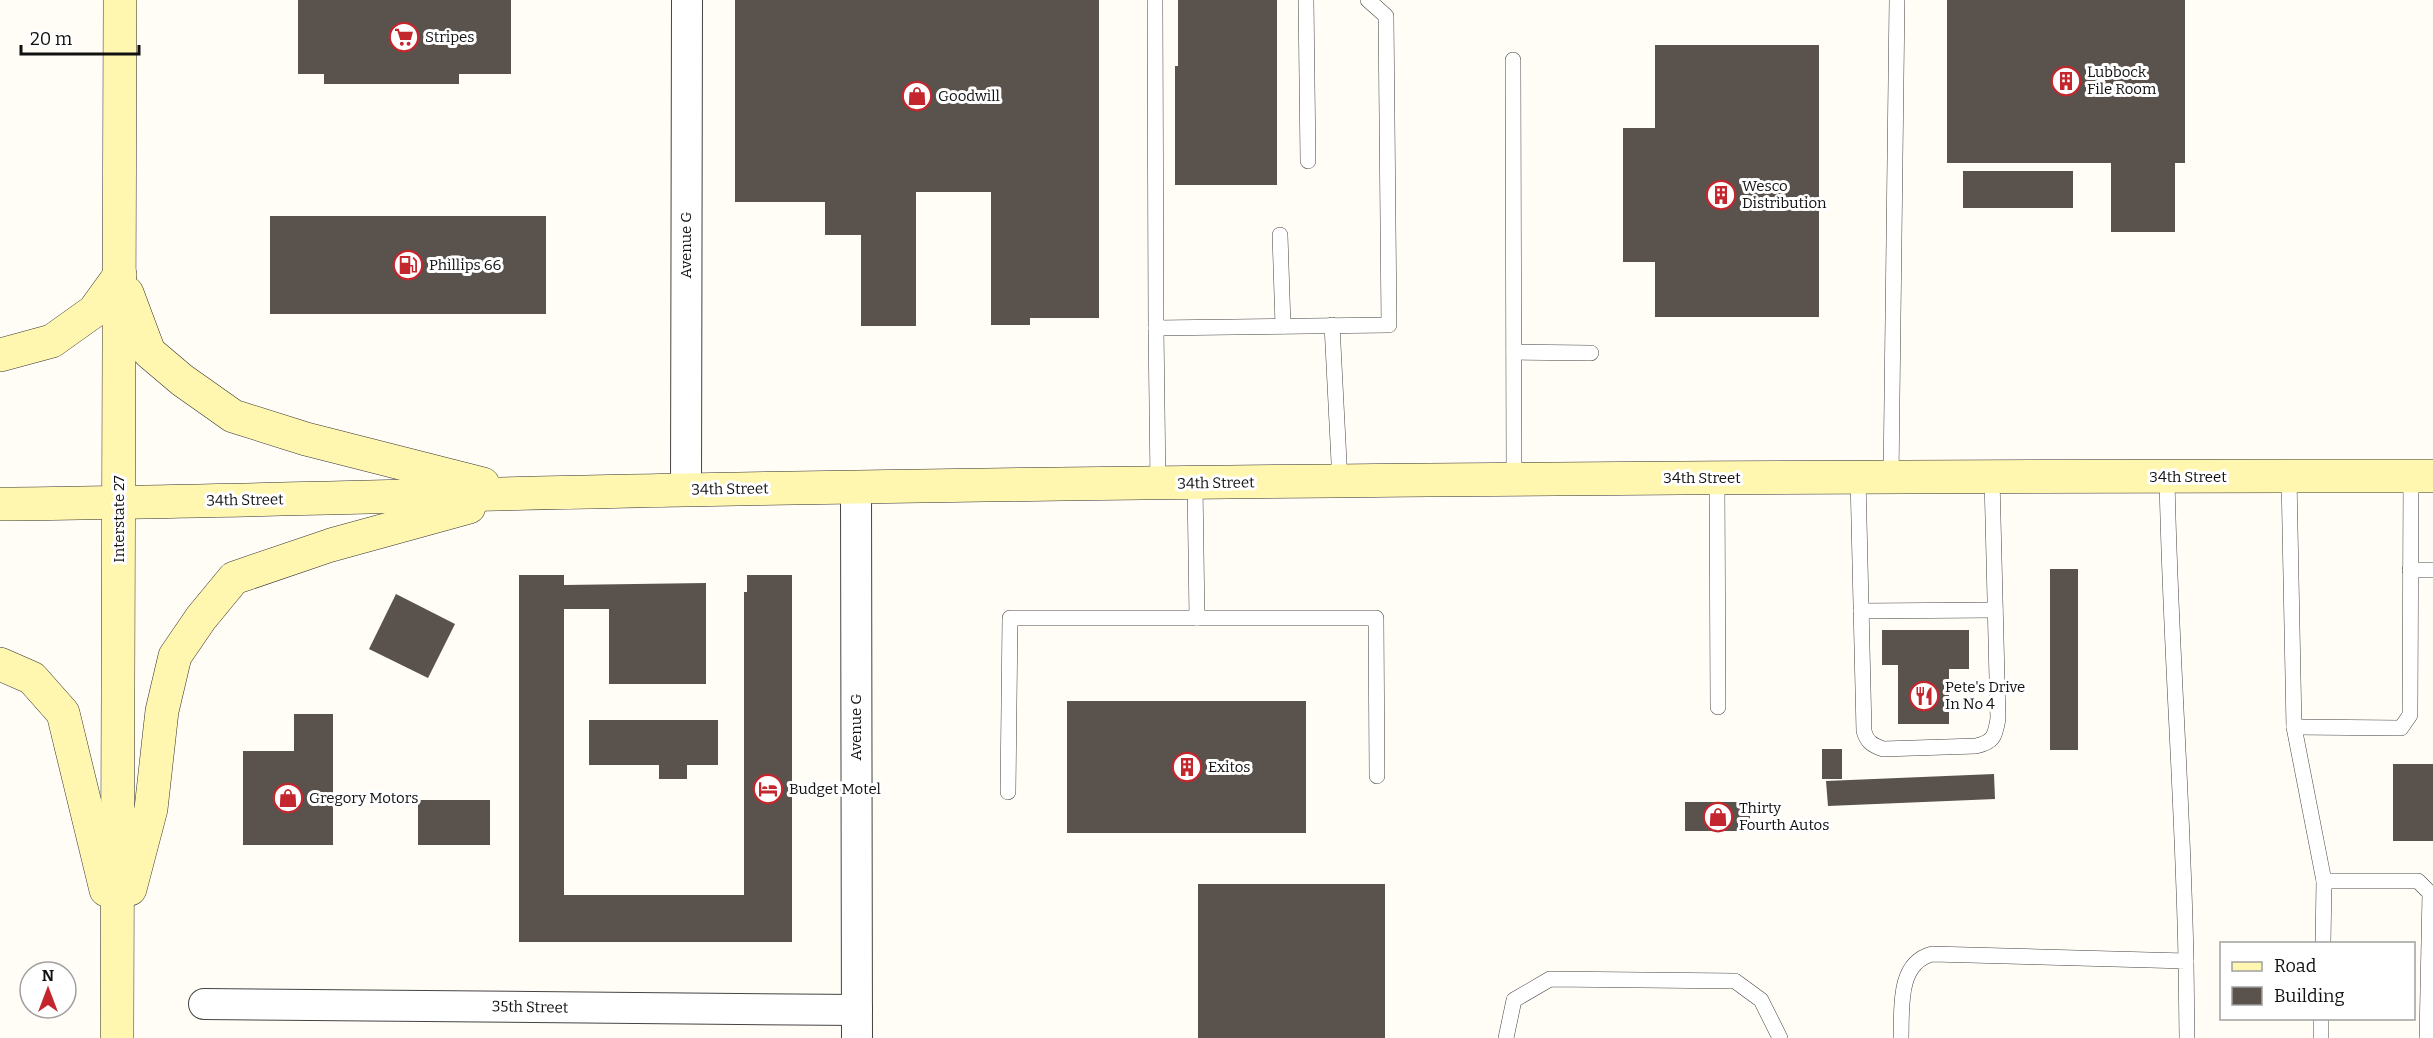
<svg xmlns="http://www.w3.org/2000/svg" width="2433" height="1038" font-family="Bitter,serif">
<rect width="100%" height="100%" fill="#fffdf5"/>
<!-- building -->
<g fill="#5a524d">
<polygon points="298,0 511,0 511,74 459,74 459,84 324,84 324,74 298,74"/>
<polygon points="735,0 1099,0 1099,318 1030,318 1030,325 991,325 991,192 916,192 916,326 861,326 861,235 825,235 825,202 735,202"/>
<polygon points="1178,0 1277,0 1277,185 1175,185 1175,66 1178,66"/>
<polygon points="1947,0 2185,0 2185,163 2175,163 2175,232 2111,232 2111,163 1947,163"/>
<polygon points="1655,45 1819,45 1819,317 1655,317 1655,262 1623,262 1623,128 1655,128"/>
<rect x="1963" y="171" width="110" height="37"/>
<rect x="270" y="216" width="276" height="98"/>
<rect x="2050" y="569" width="28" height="181"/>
<polygon points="519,575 564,575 564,585 706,583 706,684 609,684 609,609 564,609 564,895 744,895 744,592 747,592 747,575 792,575 792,942 519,942"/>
<polygon points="396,594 455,624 428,678 369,649"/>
<polygon points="1882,630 1969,630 1969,669 1949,669 1949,724 1898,724 1898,665 1882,665"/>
<rect x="1067" y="701" width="239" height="132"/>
<polygon points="294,714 333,714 333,845 243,845 243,751 294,751"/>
<polygon points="589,720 718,720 718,765 687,765 687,779 659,779 659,765 589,765"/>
<rect x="1822" y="749" width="20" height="30"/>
<rect x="2393" y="764" width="40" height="77"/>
<polygon points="1994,774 1995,799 1828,806 1826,781"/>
<rect x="418" y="800" width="72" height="45"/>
<rect x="1685" y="802" width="65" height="29"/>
<rect x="1198" y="884" width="187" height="154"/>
</g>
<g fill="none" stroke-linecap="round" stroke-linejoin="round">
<!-- service casing -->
<g stroke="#444" stroke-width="16">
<g id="service">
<polyline points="1155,0 1156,328 1389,325 1386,16 1368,0"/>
<polyline points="1306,0 1308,161"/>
<polyline points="1513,60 1514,480"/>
<polyline points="1280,235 1283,326"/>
<polyline points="1332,325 1340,482"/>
<polyline points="1156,328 1158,484"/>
<polyline points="1514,352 1591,353"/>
<polyline points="2289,477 2294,727 2324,881 2323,944"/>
<polyline points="1717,478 1718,707"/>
<path d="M1858,478l6,253c3,11 8,14 19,18l93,-3c18,-4 19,-10 22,-27l-6,-241"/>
<polyline points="1891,478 1897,0"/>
<path d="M2167,478c3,161 16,322 19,483"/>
<polyline points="1195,484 1197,618"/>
<polyline points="2410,570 2433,570"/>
<polyline points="1861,611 1995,610"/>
<polyline points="2294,727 2401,728 2410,715 2411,476"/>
<polyline points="1008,792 1010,618 1376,618 1377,776"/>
<polyline points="2324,881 2418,881 2430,893 2427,1038"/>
<polyline points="1506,1038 1514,1000 1550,979 1735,981 1761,1000 1780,1038"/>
<path d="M1901,1038c1,-29 -4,-75 31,-84l254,7 1,77"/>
<polyline points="2321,1038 2321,1018"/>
</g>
</g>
<!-- minor casing -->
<g stroke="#444" stroke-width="32">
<g id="minor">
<polyline points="856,487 857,1038"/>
<polyline points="686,489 687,0"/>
<polyline points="204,1004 857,1010"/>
</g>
</g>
<!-- secondary casing -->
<g stroke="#333" stroke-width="34">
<g id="secondary">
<polyline points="127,293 149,352 182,380 233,416 306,439 483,484"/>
<polyline points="0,355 52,341 94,311 120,275"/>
<path d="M0,504c228,-2 456,-10 685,-14 582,-11 1165,-14 1748,-14"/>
<polyline points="0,664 32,678 63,713 106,890"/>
<polyline points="130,889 151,809 162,711 175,656 201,618 234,578 331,545 469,507"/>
<polyline points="117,1038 120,0"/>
</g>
</g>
<!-- service -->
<use href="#service" stroke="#fff" stroke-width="15"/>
<!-- minor -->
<use href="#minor" stroke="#fff" stroke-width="30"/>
<!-- secondary -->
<use href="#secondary" stroke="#fff6b0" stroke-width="33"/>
</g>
<!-- icons -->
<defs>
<g id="supermarket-ring" transform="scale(1.5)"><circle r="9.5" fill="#fff" stroke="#c4262e" stroke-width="1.5"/><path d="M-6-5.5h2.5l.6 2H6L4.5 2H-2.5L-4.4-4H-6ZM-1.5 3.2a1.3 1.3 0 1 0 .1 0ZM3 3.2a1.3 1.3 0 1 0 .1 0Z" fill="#c4262e"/></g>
<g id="building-ring" transform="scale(1.5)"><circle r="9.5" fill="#fff" stroke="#c4262e" stroke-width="1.5"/><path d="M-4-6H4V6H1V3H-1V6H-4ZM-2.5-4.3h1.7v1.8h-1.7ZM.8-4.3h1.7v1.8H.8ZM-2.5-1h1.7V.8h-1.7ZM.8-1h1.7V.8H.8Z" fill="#c4262e"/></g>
<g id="shop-ring" transform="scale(1.5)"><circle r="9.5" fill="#fff" stroke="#c4262e" stroke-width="1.5"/><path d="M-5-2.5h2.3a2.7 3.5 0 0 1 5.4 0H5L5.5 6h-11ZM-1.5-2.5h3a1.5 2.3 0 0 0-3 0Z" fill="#c4262e"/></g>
<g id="fuel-ring" transform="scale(1.5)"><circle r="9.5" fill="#fff" stroke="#c4262e" stroke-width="1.5"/><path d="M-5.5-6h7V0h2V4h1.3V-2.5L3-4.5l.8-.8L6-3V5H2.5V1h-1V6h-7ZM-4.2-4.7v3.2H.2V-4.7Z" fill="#c4262e"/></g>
<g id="restaurant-ring" transform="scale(1.5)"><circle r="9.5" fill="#fff" stroke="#c4262e" stroke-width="1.5"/><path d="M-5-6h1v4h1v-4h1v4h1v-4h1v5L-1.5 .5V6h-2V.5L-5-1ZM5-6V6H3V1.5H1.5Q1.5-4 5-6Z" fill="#c4262e"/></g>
<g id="hotel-ring" transform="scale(1.5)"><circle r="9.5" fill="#fff" stroke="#c4262e" stroke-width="1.5"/><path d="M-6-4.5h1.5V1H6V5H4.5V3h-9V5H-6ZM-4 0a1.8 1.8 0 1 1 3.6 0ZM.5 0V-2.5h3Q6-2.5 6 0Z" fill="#c4262e"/></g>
</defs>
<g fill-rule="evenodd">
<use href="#supermarket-ring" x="404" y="37"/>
<use href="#building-ring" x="2066" y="81"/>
<use href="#shop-ring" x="917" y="96"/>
<use href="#building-ring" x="1721" y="195"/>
<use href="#fuel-ring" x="408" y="265"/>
<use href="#restaurant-ring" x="1924" y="696"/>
<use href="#building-ring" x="1187" y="767"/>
<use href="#hotel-ring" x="768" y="789"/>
<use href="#shop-ring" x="288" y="798"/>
<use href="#shop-ring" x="1718" y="817"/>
</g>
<g text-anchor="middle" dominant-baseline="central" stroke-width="6" stroke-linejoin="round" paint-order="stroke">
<!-- poi labels -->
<g font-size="15" fill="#111" stroke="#fff" text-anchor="start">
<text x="425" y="37">Stripes</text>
<text x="2087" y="72">Lubbock<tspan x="2087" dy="17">File Room</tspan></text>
<text x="938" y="96">Goodwill</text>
<text x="1742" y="186">Wesco<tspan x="1742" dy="17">Distribution</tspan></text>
<text x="429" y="265">Phillips 66</text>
<text x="1945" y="687">Pete's Drive<tspan x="1945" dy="17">In No 4</tspan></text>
<text x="1208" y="767">Exitos</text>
<text x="789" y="789">Budget Motel</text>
<text x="309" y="798">Gregory Motors</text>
<text x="1739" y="808">Thirty<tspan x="1739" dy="17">Fourth Autos</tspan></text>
</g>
<!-- street labels -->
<g font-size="15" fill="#111" stroke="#fff">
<text transform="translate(686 245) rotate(-90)">Avenue G</text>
<text x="2188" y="477">34th Street</text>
<text x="1702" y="478">34th Street</text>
<text transform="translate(1216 483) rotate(-1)">34th Street</text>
<text transform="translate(730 489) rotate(-1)">34th Street</text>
<text transform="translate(245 500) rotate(-1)">34th Street</text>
<text transform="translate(119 519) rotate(-90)">Interstate 27</text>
<text transform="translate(856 727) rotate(-90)">Avenue G</text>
<text transform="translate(530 1007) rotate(1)">35th Street</text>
</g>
</g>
<!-- legend -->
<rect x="2220" y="942" width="195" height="78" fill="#ffffff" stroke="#a0a0a0" stroke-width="1.5"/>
<rect x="2232" y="962" width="30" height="9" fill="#fff6b0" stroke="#a0a0a0" stroke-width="1.5"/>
<text x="2274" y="972" font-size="18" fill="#111111">Road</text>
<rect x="2232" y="987" width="30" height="18" fill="#5a524d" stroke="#a0a0a0" stroke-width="1.5"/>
<text x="2274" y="1002" font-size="18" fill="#111111">Building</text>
<!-- north arrow -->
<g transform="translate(48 990)"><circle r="28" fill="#ffffff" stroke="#a0a0a0" stroke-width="1.5"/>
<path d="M0-4.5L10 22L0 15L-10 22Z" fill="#c4262e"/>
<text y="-9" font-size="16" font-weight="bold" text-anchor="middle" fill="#111111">N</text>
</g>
<!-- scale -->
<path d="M21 45v9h118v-9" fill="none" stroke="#111111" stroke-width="3"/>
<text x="30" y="45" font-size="18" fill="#111111" stroke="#ffffff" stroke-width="4.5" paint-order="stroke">20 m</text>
</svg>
